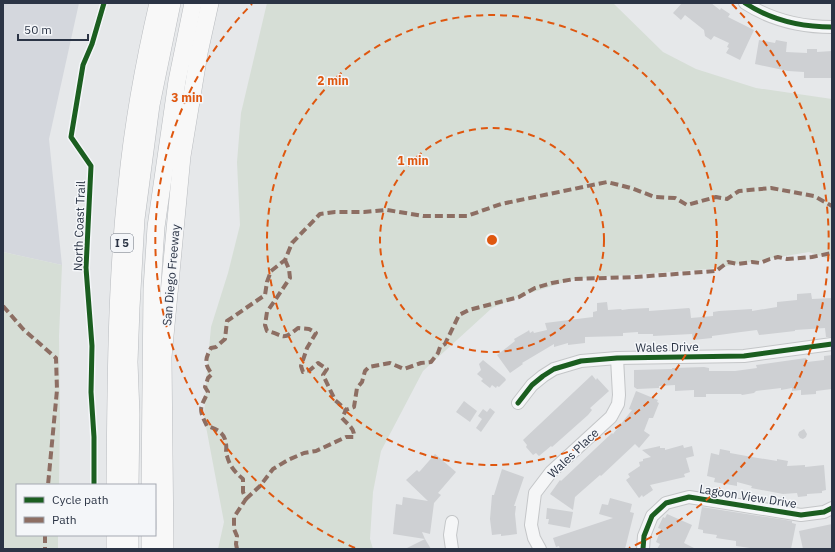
<svg xmlns="http://www.w3.org/2000/svg" width="835" height="552" font-family="'IBM Plex Sans',sans-serif">
<rect width="100%" height="100%" fill="#e6e8ea"/>
<!-- built -->
<polygon fill="#d4d7dd" points="3,3 79,3 49,139 62,265 3,252"/>
<!-- green -->
<g fill="#d6ded6">
<polygon points="267,3 613,3 663,52 696,69 756,88 832,99 832,260 809,252 709,269 574,279 527,294 492,308 423,371 381,451 373,492 370,539 373,549 218,549 224,522 204,416 207,370 211,327 228,273 240,225 237,162 241,113"/>
<polygon points="3,252 62,265 59,336 60,423 59,485 17,485 17,535 58,535 58,549 3,549"/>
</g>
<!-- building -->
<g fill="#ced0d3">
<polygon points="682,3 711,3 720,10 721,8 730,14 728,17 754,30 740,60 726,53 729,48 727,47 729,43 714,36 711,40 705,36 704,30 685,15 681,20 673,13"/>
<polygon points="759,40 775,43 776,40 787,42 786,52 807,53 807,49 817,49 817,52 832,51 832,78 804,78 804,72 788,71 755,64"/>
<polygon points="811,293 812,299 832,298 832,337 826,337 825,328 795,330 795,331 759,335 757,330 741,332 712,336 712,338 693,340 692,334 653,336 653,334 638,334 638,332 623,333 623,336 585,337 585,343 568,345 568,343 554,347 554,344 522,363 523,364 510,373 497,355 515,341 514,339 528,331 529,330 530,333 533,331 534,333 547,330 545,323 593,317 593,312 597,311 597,303 607,302 608,310 621,309 622,310 629,309 649,308 649,311 689,308 690,309 691,318 713,316 713,312 719,311 752,309 752,311 777,307 777,302 797,300 797,294"/>
<polygon points="832,355 832,389 816,391 816,394 801,395 801,390 792,391 792,388 781,390 781,388 756,391 754,393 742,395 741,394 706,394 706,397 694,397 694,390 675,391 675,385 659,386 659,388 637,389 634,387 634,370 672,369 672,368 704,367 709,368 709,371 735,371 757,368 756,365 806,358 807,362 824,360 824,356"/>
<polygon points="483,360 505,378 506,380 499,387 497,386 496,388 492,385 490,388 481,381 483,379 477,374 481,370 479,364"/>
<polygon points="592,375 596,380 597,378 609,391 590,408 592,410 588,415 552,447 551,446 539,456 536,453 533,455 526,447 527,445 523,440"/>
<polygon points="636,391 658,400 657,402 659,403 653,418 649,418 644,431 650,435 639,448 635,444 601,476 600,475 575,497 573,510 550,494 560,480 561,481 612,433 613,434 632,410 629,409"/>
<polygon points="464,401 477,411 470,422 456,412"/>
<polygon points="490,408 495,412 481,432 476,428 482,419 478,416 483,409 487,412"/>
<polygon points="804,429 807,434 806,437 803,439 800,438 798,435 799,432"/>
<polygon points="683,445 684,448 692,446 694,456 686,458 690,472 684,474 685,477 650,485 653,490 643,497 642,495 639,498 626,480 630,477 628,474 640,466 639,462 643,461 643,459 651,457 642,450 660,446 660,448 665,448 665,450"/>
<polygon points="720,449 730,451 730,453 752,457 777,461 777,459 788,461 787,466 805,465 805,467 824,465 826,490 822,491 822,493 807,494 807,496 798,497 797,493 783,494 751,488 752,486 737,482 737,486 714,482 715,478 707,476 711,453 719,455"/>
<polygon points="435,454 456,472 438,493 441,495 434,503 430,534 422,532 425,539 393,534 396,504 402,505 403,497 428,501 406,480 417,470 419,472 421,470"/>
<polygon points="502,469 524,477 514,506 516,506 515,514 517,534 501,536 501,534 492,535 490,519 492,495 494,495"/>
<polygon points="610,498 632,504 630,512 634,513 625,549 560,549 559,546 556,547 553,538 613,518 599,514 602,504 608,505"/>
<polygon points="702,507 792,521 792,523 796,524 791,549 757,549 736,546 736,541 716,538 717,535 703,533 703,530 698,529"/>
<polygon points="547,508 573,512 570,528 548,524 549,519 546,519"/>
<polygon points="667,514 692,525 684,543 696,549 657,549 660,544 656,542 661,529 658,528 663,517 665,518"/>
<polygon points="832,524 832,549 803,549 799,531"/>
<polygon points="425,539 431,549 405,549"/>
</g>
<g fill="none" stroke-linecap="round" stroke-linejoin="round">
<!-- minor casing -->
<g stroke="#c4c6c8" stroke-width="14">
<g id="minor">
<path d="M745,3c26,17 56,24 87,24"/>
<polyline points="518,403 532,385 543,376 554,369 581,361 617,358 744,356 832,344"/>
<polyline points="452,549 450,535 452,522"/>
<polyline points="540,549 534,538 531,525 535,493 551,472 611,417 618,404 619,395 617,358"/>
<polyline points="643,549 644,536 652,516 666,503 689,497 801,515 824,512 832,508"/>
</g>
</g>
<!-- highway casing -->
<g stroke="#b8bbbf" stroke-width="18">
<g id="highway">
<path d="M115,485c1,-100 1,-200 12,-300 6,-61 17,-122 31,-182"/>
<polyline points="130,485 131,414 129,362 131,308 136,219 151,105 172,3"/>
<polyline points="150,485 152,289 156,227 177,81 193,3"/>
<polyline points="150,535 150,549"/>
<polyline points="115,549 115,535"/>
<polyline points="130,549 130,535"/>
<polyline points="165,549 163,357 182,156 199,53 210,3"/>
</g>
</g>
<!-- minor -->
<use href="#minor" stroke="#f5f6f7" stroke-width="12"/>
<!-- highway -->
<use href="#highway" stroke="#f8f8f8" stroke-width="17"/>
<!-- quiet -->
<g stroke="#8d6e63" stroke-width="4" stroke-dasharray="8 4" stroke-linecap="butt">
<path d="M285,260l4,9 1,9 -23,34 -2,13 2,6c18,4 14,11 31,-3l11,1 7,4 -9,15 -6,18 2,6 7,-2 8,-7 9,6 -4,6 12,25 11,10"/>
<polyline points="3,306 23,329 56,358 57,390 48,485"/>
<path d="M246,499l14,-13 13,-17 15,-9 16,-7 12,-2 30,-14h8c1,-9 -7,-13 -12,-19l4,-8 8,-3 3,-19 5,-6 3,-11 4,-4 21,-4 14,6 17,-6 10,-1 7,-9 2,-6 5,-3 14,-29 10,-5 50,-13 16,-9 17,-5 22,-4 62,-2 80,-6 12,-9 10,2 14,-2 8,1 10,-4 8,-2 9,2 25,-2 20,-4"/>
<polyline points="45,535 45,549"/>
<path d="M237,549l-1,-5 1,-8 -3,-7v-12l12,-18 -3,-7v-13c-8,-7 -13,-12 -16,-23 -2,-4 0,-7 -1,-12 -1,-12 -10,-15 -19,-18 -9,-18 -7,-17 1,-34l-3,-5 3,-9 4,-4c-8,-10 -7,-15 -1,-26l5,-1 9,-8 2,-18 38,-26 2,-13 4,-11 14,-11 7,-17 28,-29 15,-2h29l23,-2 36,6h44l34,-12 106,-22 24,6 24,9 20,1 12,7 29,-8 11,2 12,-8 32,-3 43,8 18,10"/>
</g>
<!-- cycleway casing -->
<g stroke="#f4f6f9" stroke-width="8">
<g id="cycleway">
<path d="M745,3c26,17 56,24 87,24"/>
<polyline points="518,403 532,385 543,376 554,369 581,361 617,358 744,356 832,344"/>
<polyline points="94,485 94,437 91,392 92,346 86,268 91,166 71,137 83,65 92,44 104,3"/>
<polyline points="643,549 644,536 652,516 666,503 689,497 801,515 824,512 832,508"/>
</g>
</g>
<!-- cycleway -->
<use href="#cycleway" stroke="#1b5e20" stroke-width="5"/>
</g>
<!-- distance rings -->
<g fill="none" stroke="#df570f" stroke-width="2" stroke-dasharray="7 5">
<circle cx="492" cy="240" r="112"/>
<circle cx="492" cy="240" r="225"/>
<path d="M355 548A337 337 0 0 1 252 4M732 4A337 337 0 0 1 629 548"/>
</g>
<g text-anchor="middle" dominant-baseline="central" stroke-width="3" stroke-linejoin="round" paint-order="stroke">
<!-- shield labels -->
<rect fill="#f4f6f9" stroke="#676e7b" stroke-width="1" x="111" y="234" width="22" height="18" rx="3"/>
<g font-size="11" font-weight="bold" fill="#2b3445">
<text x="122" y="243">I 5</text>
</g>
<!-- street labels -->
<g font-size="12" fill="#2b3445" stroke="#f4f6f9">
<text transform="translate(79 226) rotate(-88)">North Coast Trail</text>
<text transform="translate(171 275) rotate(-85)">San Diego Freeway</text>
<text transform="translate(667 347) rotate(-1)">Wales Drive</text>
<text transform="translate(573 453) rotate(-44)">Wales Place</text>
<text transform="translate(748 496) rotate(9)">Lagoon View Drive</text>
</g>
</g>
<circle cx="492" cy="240" r="6" fill="#df570f" stroke="#f4f6f9" stroke-width="2"/>
<g font-size="12" text-anchor="middle" font-weight="bold" fill="#df570f" stroke="#f4f6f9" stroke-width="3" stroke-linejoin="round" paint-order="stroke">
<text x="333" y="85">2 min</text>
<text x="187" y="102">3 min</text>
<text x="413" y="165">1 min</text>
</g>
<!-- border -->
<rect width="835" height="552" fill="none" stroke="#2b3445" stroke-width="8"/>
<!-- legend -->
<rect x="16" y="484" width="140" height="52" fill="#f4f6f9" stroke="#a4a8b1"/>
<rect x="24" y="497" width="20" height="6" fill="#1b5e20" stroke="#a4a8b1"/>
<text x="52" y="504" font-size="12" fill="#2b3445">Cycle path</text>
<rect x="24" y="517" width="20" height="6" fill="#8d6e63" stroke="#a4a8b1"/>
<text x="52" y="524" font-size="12" fill="#2b3445">Path</text>
<!-- scale -->
<path d="M18 34v6h70v-6" fill="none" stroke="#2b3445" stroke-width="2"/>
<text x="24" y="34" font-size="12" fill="#2b3445" stroke="#f4f6f9" stroke-width="3" paint-order="stroke">50 m</text>
</svg>
